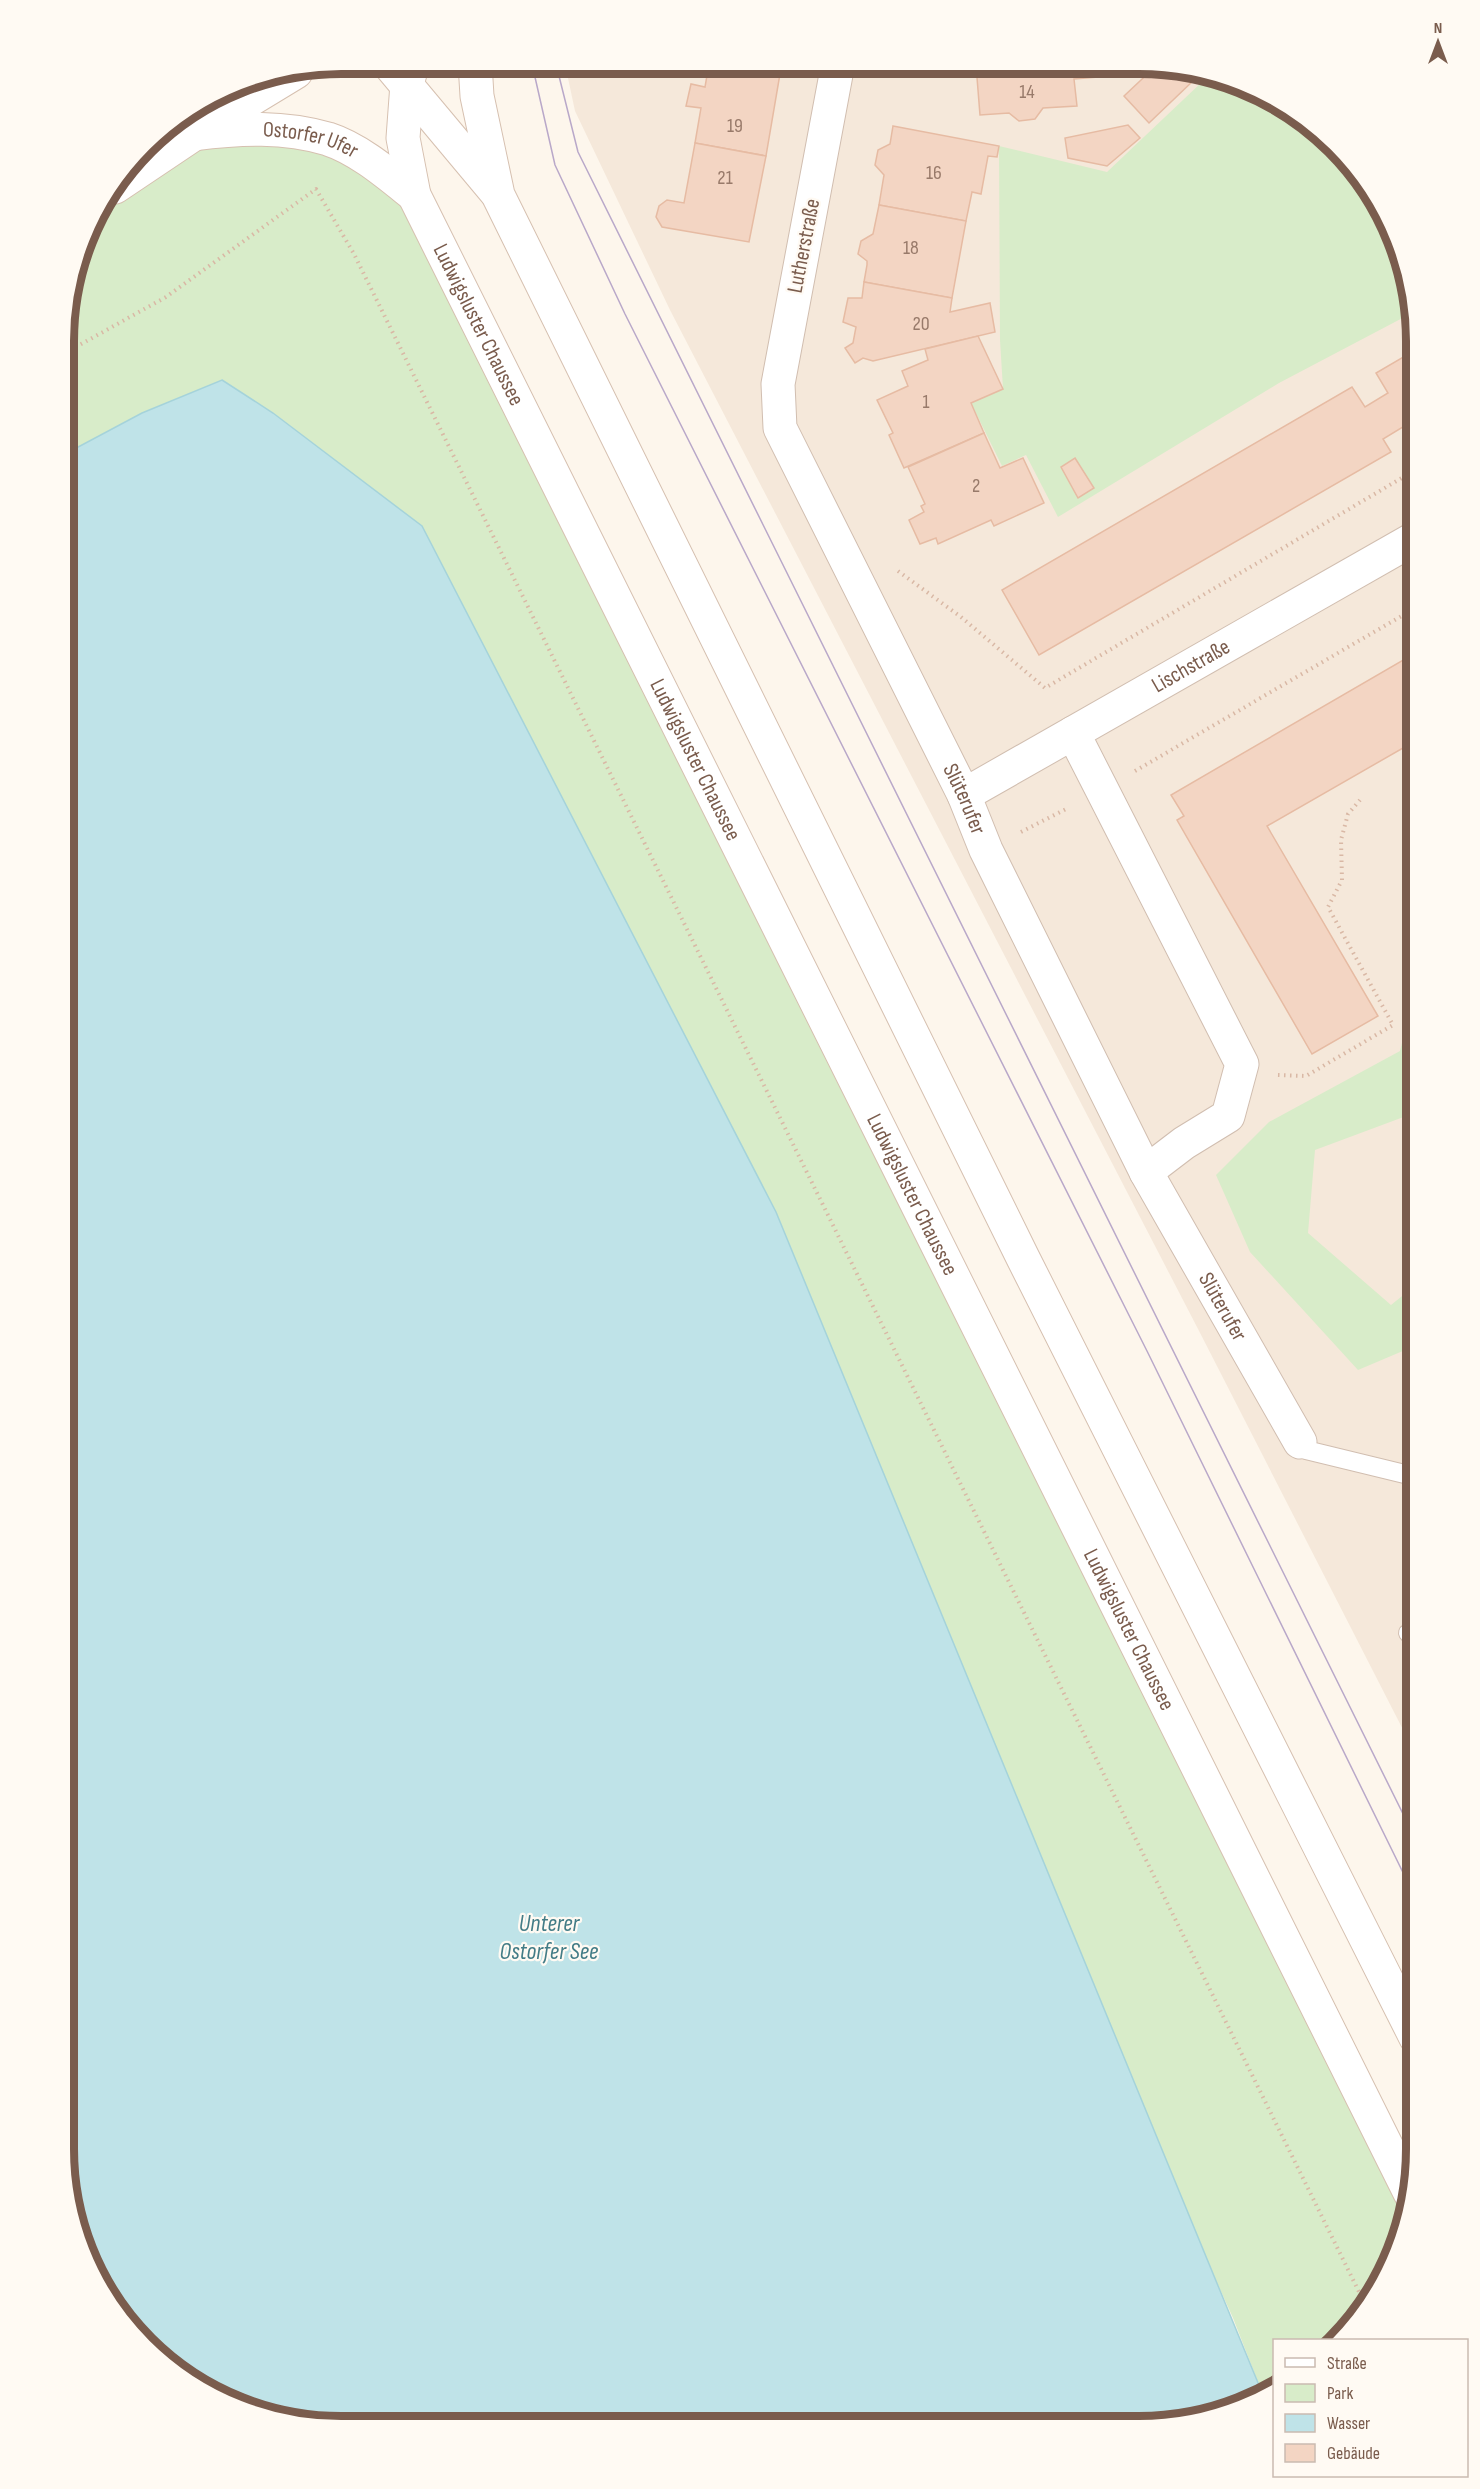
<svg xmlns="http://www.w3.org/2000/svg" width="1480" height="2489" font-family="'Sofia Sans Condensed',sans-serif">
<rect width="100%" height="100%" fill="#fdf6ec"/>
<!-- residential -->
<polygon fill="#f5e8da" points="565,64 1176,65 1246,84 1309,120 1360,172 1396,234 1417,340 1417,1757 1197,1327 670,310 575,111"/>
<!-- green -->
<g fill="#d8ecc9">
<polygon points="1193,70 1246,84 1309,120 1360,172 1396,234 1412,313 1279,383 1058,517 1026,455 1002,466 971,403 1003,389 1000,340 999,146 1107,172 1203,81"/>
<polygon points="194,134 330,140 414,195 1410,2193 1396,2255 1360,2317 1337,2340 1274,2340 1274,2388 1263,2395 1233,2318 422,526 273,413 222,380 142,413 65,454 65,304 92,217 115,187"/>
<polygon points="1417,982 1417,1112 1315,1150 1308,1233 1391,1305 1417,1284 1417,1345 1358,1370 1250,1252 1216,1175 1269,1122 1400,1051"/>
</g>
<!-- water -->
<polygon fill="#bfe3e8" stroke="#a5d3da" stroke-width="1.5" points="222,380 273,413 422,526 776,1212 1263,2395 1246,2405 1140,2426 304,2424 234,2405 171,2369 120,2317 84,2255 63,2149 65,454 142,413"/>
<!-- building -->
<g fill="#f3d5c3" stroke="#e6bba3" stroke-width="1.5">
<polygon points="709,64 759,64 781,68 766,156 695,143 701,108 686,106 691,84 705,87"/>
<polygon points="976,65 1104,65 1104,69 1098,77 1074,79 1077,106 1043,108 1035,119 1019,121 1009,113 980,115"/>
<polygon points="1157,65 1184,68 1195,79 1149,123 1124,96"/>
<polygon points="1128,125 1140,138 1107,166 1068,158 1065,138"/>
<polygon points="893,126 999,146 997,157 988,156 981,194 972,192 966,221 879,205 884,175 875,165 878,150 890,144"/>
<polygon points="695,143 766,156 749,242 662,227 656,217 659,206 667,200 684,203"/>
<polygon points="879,205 966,221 952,298 864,282 867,265 867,261 858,254 861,241 873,234"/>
<polygon points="864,282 952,298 950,312 990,303 995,332 873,361 863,358 855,363 845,348 853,343 856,327 843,322 848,298 862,298"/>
<polygon points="978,336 1003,389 971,403 984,433 904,468 889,435 893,433 877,400 908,386 902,371 928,360 925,349"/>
<polygon points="1417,349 1417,437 1414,439 1406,425 1383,439 1391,452 1039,655 1002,590 1352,387 1365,407 1388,393 1376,373"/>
<polygon points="984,433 1000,468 1023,458 1044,503 994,526 991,520 938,544 936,538 920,544 909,520 924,512 921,506 925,504 908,467"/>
<polygon points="1075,458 1094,488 1078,498 1061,467"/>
<polygon points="1417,652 1417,740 1267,826 1378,1016 1312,1054 1177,820 1184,816 1171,795"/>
</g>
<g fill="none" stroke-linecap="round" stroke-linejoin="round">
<!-- lane casing -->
<g stroke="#d1beb0" stroke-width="20">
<g id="lane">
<polyline points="1300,1442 1306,1450 1417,1477"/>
<polyline points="1408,1633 1417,1628"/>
</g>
</g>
<!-- street casing -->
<g stroke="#d1beb0" stroke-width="35">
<g id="street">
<path id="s1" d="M838,64l-60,320 2,44 184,367 22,55 160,322 154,270"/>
<polyline points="1073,733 1242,1064 1228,1116 1184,1143 1146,1172"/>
<path id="s2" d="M964,795l453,-258"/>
</g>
</g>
<!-- secondary casing -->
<g stroke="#d6c0b0" stroke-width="35">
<g id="secondary">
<polyline points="388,63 495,191"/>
<path id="s3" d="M413,63l-6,21 -4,54 11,57 996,1998"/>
<polyline points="475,63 477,96 498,195 1023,1258 1416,2038"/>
<path id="s4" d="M194,134c46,-6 90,-8 134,5 31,10 61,36 86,56"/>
<polyline points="115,187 194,134 296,72"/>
</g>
</g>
<!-- path -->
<g stroke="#d9b8a5" stroke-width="4" stroke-dasharray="1.5 4.5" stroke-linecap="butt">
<polyline points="65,353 166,297 316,189 354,254 1366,2306"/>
<polyline points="898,571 961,617 1045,688 1417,469"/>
<polyline points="1135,771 1417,607"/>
<polyline points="1021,832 1068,808"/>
<polyline points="1278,1075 1306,1076 1393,1025 1328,907 1342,880 1341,840 1348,814 1360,800"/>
</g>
<!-- lane -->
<use href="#lane" stroke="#fff" stroke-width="18"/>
<!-- street -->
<use href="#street" stroke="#fff" stroke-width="33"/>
<!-- secondary -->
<use href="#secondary" stroke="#fff" stroke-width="33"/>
<!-- tram -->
<g stroke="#b9a8c9" stroke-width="1.5">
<polyline points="532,64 555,165 625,314 1147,1351 1416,1899"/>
<polyline points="556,64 578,152 1416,1840"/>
</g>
</g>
<g text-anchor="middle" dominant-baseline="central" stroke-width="4.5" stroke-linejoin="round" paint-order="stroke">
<!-- number labels -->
<g font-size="20" fill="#987a6a">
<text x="1027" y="92">14</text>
<text x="735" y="126">19</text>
<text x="934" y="173">16</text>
<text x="725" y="178">21</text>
<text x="911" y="248">18</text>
<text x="921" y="324">20</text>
<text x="926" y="402">1</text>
<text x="976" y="486">2</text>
</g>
<!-- street labels -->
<g font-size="22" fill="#7a5c4d" stroke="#fffaf3">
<text stroke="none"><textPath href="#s4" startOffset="118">Ostorfer Ufer</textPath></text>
<text transform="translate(804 246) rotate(-79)">Lutherstraße</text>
<text stroke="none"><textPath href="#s3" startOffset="279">Ludwigsluster Chaussee</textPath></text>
<text stroke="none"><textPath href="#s2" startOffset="261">Lischstraße</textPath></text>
<text stroke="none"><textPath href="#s3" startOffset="765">Ludwigsluster Chaussee</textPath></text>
<text stroke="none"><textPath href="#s1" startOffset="784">Slüterufer</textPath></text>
<text stroke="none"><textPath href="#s3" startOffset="1251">Ludwigsluster Chaussee</textPath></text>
<text stroke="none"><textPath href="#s1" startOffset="1354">Slüterufer</textPath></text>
<text stroke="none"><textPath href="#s3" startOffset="1737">Ludwigsluster Chaussee</textPath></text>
</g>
<!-- water labels -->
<g font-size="24" font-style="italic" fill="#437c86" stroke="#fffaf3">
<text x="549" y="1923">Unterer<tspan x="549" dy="28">Ostorfer See</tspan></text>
</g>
</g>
<!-- crop -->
<path d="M0 0H1480V2489H0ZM341 74H1139A267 267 0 0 1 1406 341V2149A267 267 0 0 1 1139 2416H341A267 267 0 0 1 74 2149V341A267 267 0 0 1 341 74Z" fill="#fffaf3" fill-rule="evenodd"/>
<path fill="none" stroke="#7a5c4d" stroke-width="8" d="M341 74H1139A267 267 0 0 1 1406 341V2149A267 267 0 0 1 1139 2416H341A267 267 0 0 1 74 2149V341A267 267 0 0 1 341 74Z"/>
<!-- legend -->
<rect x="1273" y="2339" width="195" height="138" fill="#fffaf3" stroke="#cabbb1" stroke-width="1.5"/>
<rect x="1285" y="2358" width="30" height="9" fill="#ffffff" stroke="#cabbb1" stroke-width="1.5"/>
<text x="1327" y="2369" font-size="18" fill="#7a5c4d">Straße</text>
<rect x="1285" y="2384" width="30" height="18" fill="#d8ecc9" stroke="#cabbb1" stroke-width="1.5"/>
<text x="1327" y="2399" font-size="18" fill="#7a5c4d">Park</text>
<rect x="1285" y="2414" width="30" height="18" fill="#bfe3e8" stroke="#cabbb1" stroke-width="1.5"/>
<text x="1327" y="2429" font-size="18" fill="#7a5c4d">Wasser</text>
<rect x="1285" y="2444" width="30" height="18" fill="#f3d5c3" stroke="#cabbb1" stroke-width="1.5"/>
<text x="1327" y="2459" font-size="18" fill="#7a5c4d">Gebäude</text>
<!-- north arrow -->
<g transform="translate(1438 42)" stroke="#fffaf3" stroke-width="4.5" paint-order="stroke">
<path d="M0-4.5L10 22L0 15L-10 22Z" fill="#7a5c4d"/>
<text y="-9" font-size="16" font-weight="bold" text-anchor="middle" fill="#7a5c4d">N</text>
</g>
</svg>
